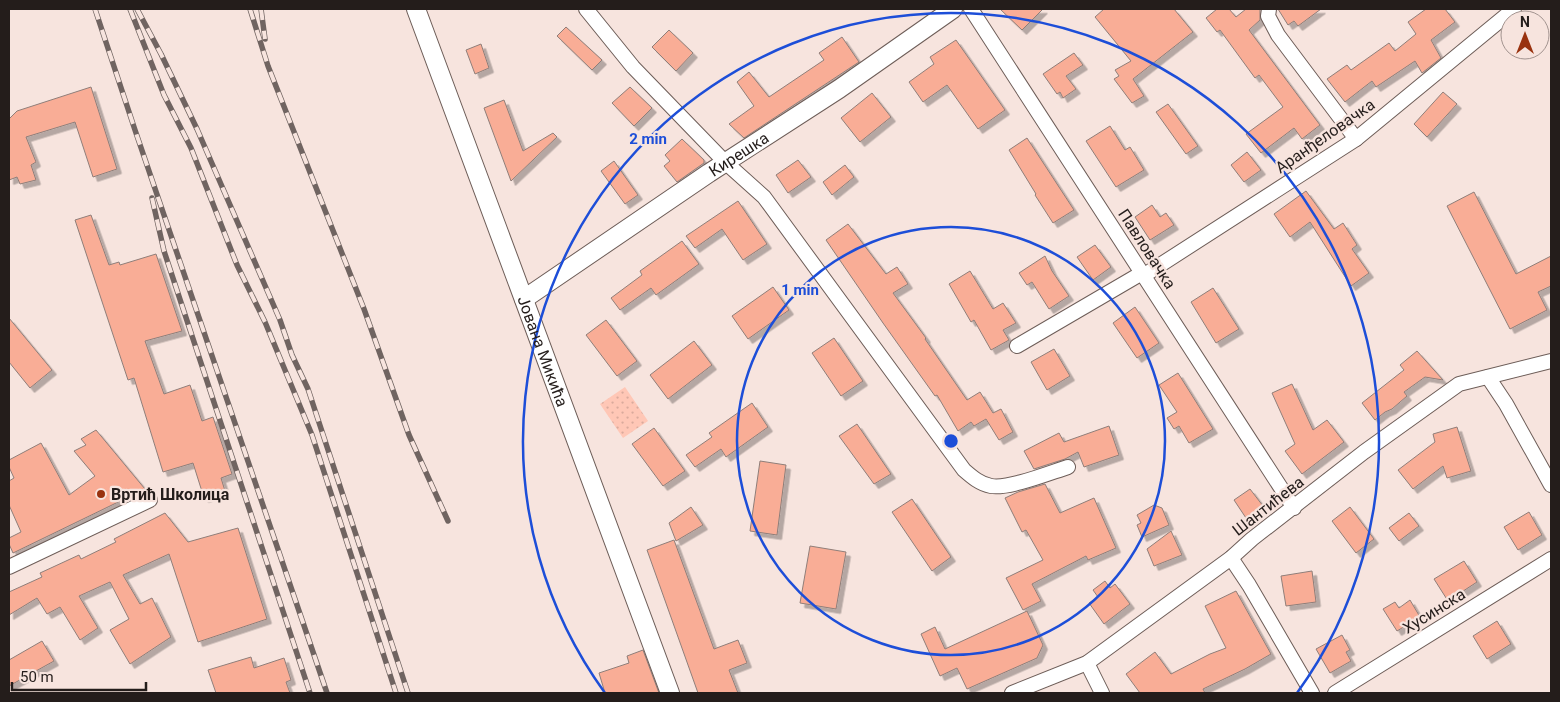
<svg xmlns="http://www.w3.org/2000/svg" width="1560" height="702" font-family="Roboto,sans-serif">
<defs>
<pattern id="park-dots" width="8" height="8" patternUnits="userSpaceOnUse" patternTransform="scale(1.25)"><rect width="8" height="8" fill="#ffc7b6"/><path d="M2 2h.1M6 6h.1" fill="none" stroke="#daaa9c" stroke-width="1.8" stroke-linecap="round"/></pattern>
<filter id="shadow"><feDropShadow dx="4.5" dy="4.5" stdDeviation="0" flood-color="#0004"/></filter>
</defs>
<rect width="100%" height="100%" fill="#f7e4de"/>
<!-- park -->
<polygon fill="url(#park-dots)" points="625,387 648,421 623,438 600,404"/>
<!-- building -->
<g fill="#f9ad96" stroke="#8f7e79" filter="url(#shadow)">
<polygon points="1000,9 1043,9 1022,30"/>
<polygon points="1104,9 1174,9 1193,32 1133,79 1144,96 1132,103 1114,79 1119,76 1115,70 1131,61 1095,17"/>
<polygon points="1217,9 1229,9 1236,17 1246,9 1260,9 1260,20 1249,30 1320,125 1302,139 1294,128 1261,153 1246,134 1283,107 1259,75 1255,78 1220,30 1217,32 1206,18"/>
<polygon points="1278,9 1321,9 1298,26 1294,21 1288,25"/>
<polygon points="1426,9 1445,9 1455,22 1431,40 1441,58 1422,73 1415,61 1376,87 1372,81 1345,102 1327,79 1347,65 1351,70 1389,43 1395,51 1416,34 1408,22"/>
<polygon points="566,27 602,60 592,70 557,36"/>
<polygon points="669,30 693,53 676,71 652,47"/>
<polygon points="842,37 859,62 744,138 729,124 754,106 737,82 749,72 769,97 824,60 819,53"/>
<polygon points="956,40 1005,110 978,129 947,85 923,102 909,82 934,64 930,57"/>
<polygon points="481,44 489,68 475,74 466,50"/>
<polygon points="1074,53 1083,65 1066,76 1076,89 1063,98 1060,92 1057,94 1043,74"/>
<polygon points="91,87 117,169 93,177 75,122 26,137 36,162 31,165 36,180 20,184 17,177 9,180 9,119 17,111"/>
<polygon points="630,87 652,108 634,126 612,103"/>
<polygon points="1443,92 1457,104 1427,137 1414,124"/>
<polygon points="872,93 891,117 860,142 841,118"/>
<polygon points="504,100 523,151 553,133 557,137 511,181 484,108"/>
<polygon points="1168,104 1198,146 1186,154 1156,112"/>
<polygon points="1110,126 1125,150 1130,147 1144,170 1116,187 1086,141"/>
<polygon points="1027,138 1074,210 1053,223 1035,195 1036,194 1009,150"/>
<polygon points="682,139 704,160 704,163 677,182 664,166 670,161 665,155"/>
<polygon points="1247,152 1261,170 1244,182 1231,165"/>
<polygon points="798,160 811,177 788,193 776,175"/>
<polygon points="614,161 638,195 625,204 601,171"/>
<polygon points="845,165 854,177 832,195 823,182"/>
<polygon points="1306,191 1334,229 1343,223 1357,245 1352,249 1369,273 1351,286 1310,222 1290,237 1274,214"/>
<polygon points="1474,192 1516,274 1551,256 1551,286 1538,292 1547,310 1510,329 1447,206"/>
<polygon points="738,201 767,244 743,260 722,229 695,248 686,236"/>
<polygon points="1152,205 1160,217 1166,213 1174,225 1150,240 1135,217"/>
<polygon points="91,215 109,265 119,262 120,265 156,254 182,331 145,341 164,394 190,385 202,421 213,417 232,474 221,478 225,491 204,498 193,463 163,472 134,378 128,380 75,220"/>
<polygon points="848,224 886,274 897,267 908,284 893,293 926,338 925,339 967,400 980,392 993,413 1001,409 1013,432 999,440 986,419 974,426 971,422 958,431 937,395 935,396 883,323 826,240"/>
<polygon points="682,241 699,264 656,295 651,288 620,310 611,298 642,275 640,271"/>
<polygon points="1095,245 1111,267 1093,280 1077,257"/>
<polygon points="1045,256 1052,271 1069,296 1049,309 1032,282 1027,285 1019,273"/>
<polygon points="970,271 993,309 1003,303 1016,323 1003,330 1009,340 991,350 974,320 971,322 949,284"/>
<polygon points="773,287 789,310 748,339 732,316"/>
<polygon points="1213,288 1239,329 1216,343 1191,302"/>
<polygon points="1135,307 1159,343 1137,358 1113,323"/>
<polygon points="9,318 52,370 30,388 9,362"/>
<polygon points="606,320 637,361 617,376 586,335"/>
<polygon points="834,338 863,381 841,396 812,353"/>
<polygon points="694,341 712,365 668,399 650,375"/>
<polygon points="1054,349 1070,376 1047,390 1031,362"/>
<polygon points="1417,351 1443,380 1425,377 1404,392 1407,396 1392,409 1385,412 1375,420 1362,403 1404,370 1400,365"/>
<polygon points="1178,373 1213,429 1189,443 1179,426 1174,429 1167,418 1177,412 1159,385"/>
<polygon points="1292,384 1313,430 1327,420 1344,442 1302,474 1285,451 1295,444 1272,393"/>
<polygon points="752,403 768,427 726,457 721,449 695,467 686,455 712,437 709,433"/>
<polygon points="857,424 891,474 874,484 839,436"/>
<polygon points="1109,426 1119,455 1084,467 1078,452 1065,459 1034,469 1024,451 1059,433 1064,442"/>
<polygon points="1457,427 1471,471 1447,478 1443,466 1413,489 1398,470 1435,442 1433,434"/>
<polygon points="654,428 685,471 663,486 632,444"/>
<polygon points="96,430 145,489 13,553 9,544 9,538 21,532 9,505 9,481 14,478 9,467 9,460 41,443 69,495 95,476 74,451 86,445 81,439"/>
<polygon points="760,461 786,465 777,535 750,531"/>
<polygon points="1045,484 1060,513 1094,498 1116,548 1088,560 1086,556 1032,584 1041,601 1023,610 1006,578 1043,560 1026,530 1022,532 1005,498 1018,492"/>
<polygon points="1250,489 1263,506 1246,518 1234,500"/>
<polygon points="912,499 951,557 932,571 892,512"/>
<polygon points="1154,505 1162,508 1169,525 1142,537 1137,525 1141,523 1137,515"/>
<polygon points="691,507 703,525 676,541 669,523"/>
<polygon points="1350,507 1374,539 1356,553 1332,521"/>
<polygon points="1529,512 1542,535 1518,550 1504,527"/>
<polygon points="165,513 188,542 238,528 267,619 198,642 169,554 123,575 140,604 152,598 171,637 130,664 110,630 129,619 110,582 79,596 98,628 80,640 60,607 47,614 37,598 9,615 9,592 42,577 40,573 79,555 81,559 116,542 114,539"/>
<polygon points="1409,513 1419,526 1399,541 1389,528"/>
<polygon points="1171,531 1182,555 1154,566 1147,549"/>
<polygon points="674,540 714,649 738,640 747,663 729,670 738,693 698,693 647,550"/>
<polygon points="810,546 846,552 836,609 800,603"/>
<polygon points="1464,561 1477,582 1448,601 1434,579"/>
<polygon points="1312,571 1316,602 1286,606 1281,576"/>
<polygon points="1105,581 1110,588 1115,584 1130,604 1104,624 1089,603 1098,597 1093,590"/>
<polygon points="1236,591 1271,654 1245,669 1203,689 1205,693 1140,693 1126,674 1155,652 1171,674 1210,654 1226,648 1205,606"/>
<polygon points="1410,600 1420,617 1397,631 1383,609 1395,602 1399,608"/>
<polygon points="1027,611 1043,645 1037,658 967,689 957,668 940,676 921,634 935,627 945,649"/>
<polygon points="1497,621 1511,644 1487,659 1473,636"/>
<polygon points="1342,635 1350,650 1346,652 1351,661 1330,673 1316,649"/>
<polygon points="42,641 54,661 9,686 9,660"/>
<polygon points="643,650 659,693 605,693 599,673 629,663 627,656"/>
<polygon points="251,657 254,668 284,658 291,680 286,682 290,693 216,693 208,670"/>
</g>
<g fill="none" stroke-linecap="round" stroke-linejoin="round">
<!-- minor casing -->
<g stroke="#6d5d58" stroke-width="16">
<g id="minor">
<path d="M586,9l47,58 92,95 39,35 200,273c8,7 16,14 27,16 18,3 58,-13 77,-19"/>
<polyline points="971,9 1294,508"/>
<polyline points="1269,9 1268,16 1278,35 1356,139"/>
<polyline points="1143,276 1356,139 1514,9"/>
<polyline points="1017,346 1142,273"/>
<polyline points="1488,377 1506,404 1551,485"/>
<polyline points="1231,558 1249,585 1312,693"/>
<polyline points="9,567 150,500"/>
<polyline points="1087,663 1102,693"/>
<polyline points="1012,693 1087,663 1231,558 1252,539 1364,452 1459,384 1551,361"/>
<polyline points="1335,693 1551,559"/>
</g>
</g>
<!-- tertiary casing -->
<g stroke="#6d5d58" stroke-width="20">
<g id="tertiary">
<path id="s1" d="M416,9l254,684"/>
<path id="s2" d="M524,299l185,-126 130,-84 114,-80"/>
</g>
</g>
<!-- minor -->
<use href="#minor" stroke="#fff" stroke-width="14"/>
<!-- tertiary -->
<use href="#tertiary" stroke="#fff" stroke-width="18"/>
<!-- rail casing -->
<g stroke="#706461" stroke-width="5.5">
<g id="rail">
<polyline points="95,9 135,130 327,693"/>
<polyline points="130,9 164,95 191,148 237,265 265,322 312,435 396,693"/>
<polyline points="137,9 161,54 197,129 280,320 292,355 308,389 408,693"/>
<polyline points="250,9 268,66 364,309 409,435 448,521"/>
<polyline points="261,9 265,39"/>
<polyline points="152,198 164,251 310,693"/>
</g>
</g>
<!-- rail -->
<use href="#rail" stroke="#f7e4de" stroke-width="4" stroke-dasharray="11" stroke-linecap="butt"/>
</g>
<!-- distance rings -->
<g fill="none" stroke="#1d4ed8" stroke-width="2.5">
<circle cx="951" cy="441" r="214"/>
<path d="M605 693A428 428 0 1 1 1297 693"/>
</g>
<!-- markers -->
<circle fill="#99320f" stroke="#f7e4de" stroke-width="2" cx="101" cy="494" r="5"/>
<g text-anchor="middle" dominant-baseline="central" stroke-width="4.5" stroke-linejoin="round" paint-order="stroke">
<!-- street labels -->
<g font-size="16" fill="#241d1b" stroke="#f7e4de">
<text transform="translate(1325 136) rotate(-35)">Аранђеловачка</text>
<text stroke="none"><textPath href="#s2" startOffset="259">Кирешка</textPath></text>
<text transform="translate(1147 249) rotate(57)">Павловачка</text>
<text stroke="none"><textPath href="#s1" startOffset="365">Јована Микића</textPath></text>
<text transform="translate(1268 506) rotate(-38)">Шантићева</text>
<text transform="translate(1434 611) rotate(-32)">Хусинска</text>
</g>
<!-- poi labels -->
<g font-size="16" font-weight="bold" fill="#241d1b" stroke="#f7e4de" text-anchor="start">
<text x="111" y="494">Вртић Школица</text>
</g>
</g>
<circle cx="951" cy="441" r="8" fill="#1d4ed8" stroke="#f7e4de" stroke-width="2.5"/>
<g font-size="15" text-anchor="middle" font-weight="bold" fill="#1d4ed8" stroke="#f7e4de" stroke-width="4.5" stroke-linejoin="round" paint-order="stroke">
<text x="648" y="144">2 min</text>
<text x="800" y="295">1 min</text>
</g>
<!-- border -->
<rect width="1560" height="702" fill="none" stroke="#241d1b" stroke-width="20"/>
<!-- north arrow -->
<g transform="translate(1525 35)"><circle r="24" fill="#f7e4de" stroke="#a39490"/>
<path d="M0-4L9 19L0 12L-9 19Z" fill="#99320f"/>
<text y="-8" font-size="14" font-weight="bold" text-anchor="middle" fill="#241d1b">N</text>
</g>
<!-- scale -->
<path d="M12 682v8h134v-8" fill="none" stroke="#241d1b" stroke-width="2.5"/>
<text x="20" y="682" font-size="15" fill="#241d1b" stroke="#f7e4de" stroke-width="4" paint-order="stroke">50 m</text>
</svg>
